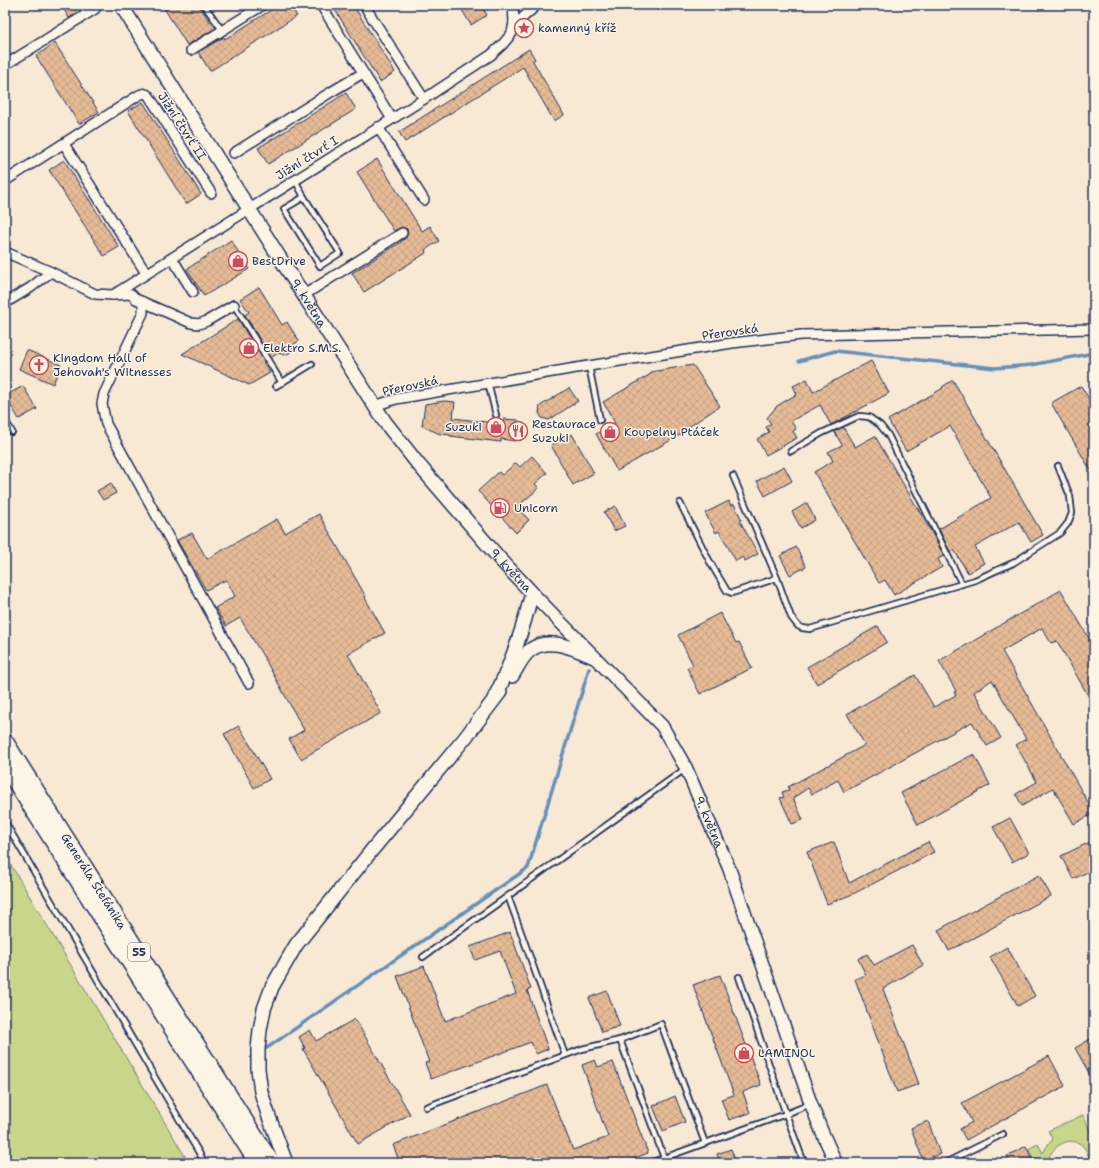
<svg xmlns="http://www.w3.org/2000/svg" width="1099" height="1168" font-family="'Shantell Sans',sans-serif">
<defs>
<pattern id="building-cross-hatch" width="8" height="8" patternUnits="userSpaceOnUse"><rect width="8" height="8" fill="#e6bb96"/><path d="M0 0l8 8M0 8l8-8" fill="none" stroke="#c5a184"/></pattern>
</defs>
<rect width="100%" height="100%" fill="#f8e9d5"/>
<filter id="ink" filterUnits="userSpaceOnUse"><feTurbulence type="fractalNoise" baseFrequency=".025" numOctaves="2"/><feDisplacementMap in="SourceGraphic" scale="8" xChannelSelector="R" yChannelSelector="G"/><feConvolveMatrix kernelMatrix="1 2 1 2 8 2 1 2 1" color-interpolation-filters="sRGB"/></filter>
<g filter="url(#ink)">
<!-- green -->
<g fill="#c8d68a" stroke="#728274">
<polygon points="5,855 189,1163 5,1163"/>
<path d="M1083,1115l11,25v23h-3c-2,-5 -4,-13 -8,-17 -13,-12 -34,1 -35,17h-12l-8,-14 10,-5 5,9 6,-10 4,-3 -5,-9z"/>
</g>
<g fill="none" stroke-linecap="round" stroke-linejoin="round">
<!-- stream -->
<g stroke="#6590ba" stroke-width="3.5">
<polyline points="799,361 835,351 995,368 1031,365 1094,353"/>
<polyline points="267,1048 528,868 589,669"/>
</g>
</g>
<!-- building -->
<g fill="url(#building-cross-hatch)" stroke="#1b2f5e">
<polygon points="61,5 87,5 87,7 69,18"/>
<polygon points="162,5 199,5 211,24 213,23 216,28 187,45"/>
<polygon points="279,5 290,5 297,16 210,71 198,52 224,37 225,39"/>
<polygon points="332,5 353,5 395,72 380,82"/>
<polygon points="459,5 481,5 487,15 471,25"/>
<polygon points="55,43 99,112 79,124 36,56"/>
<polygon points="529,49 535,59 533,61 564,115 554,121 523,67 405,142 399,132"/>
<polygon points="346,93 356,109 268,164 258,148"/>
<polygon points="143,102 201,194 186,204 128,111"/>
<polygon points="377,159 422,231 430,226 439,241 425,250 426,253 364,292 352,273 401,242 401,241 406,238 408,233 407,229 402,227 394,231 357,172"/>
<polygon points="64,160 119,247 104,256 49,170"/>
<polygon points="231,240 249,269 204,296 187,269"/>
<polygon points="259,287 282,325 287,322 299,341 294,344 291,352 285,355 278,353 271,358 245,315 249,312 240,299"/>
<polygon points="238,319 265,362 263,362 270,373 249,385 182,354"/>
<polygon points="27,350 61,365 53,384 19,369"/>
<polygon points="871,361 889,393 831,425 820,405 791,421 796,429 793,431 797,438 766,455 757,439 769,432 766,427 771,424 767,418 777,406 797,394 793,386 807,379 813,392"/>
<polygon points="693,365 720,406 684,430 685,432 617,471 596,434 615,423 603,402 651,374 650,372"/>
<polygon points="953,380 1043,535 1031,542 1019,522 975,547 984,563 968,573 954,550 950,552 939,529 991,498 950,426 906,451 888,420 943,388 942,387"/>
<polygon points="23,386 37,409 19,419 5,396"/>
<polygon points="1081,386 1094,407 1094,476 1051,403"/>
<polygon points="569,388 578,401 549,420 542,418 539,413 540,406"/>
<polygon points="444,401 455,402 453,418 503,424 504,419 518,420 523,427 522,435 515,441 501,439 501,442 450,436 450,435 440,434 422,426 425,404"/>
<polygon points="843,427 855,447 875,436 932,533 944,556 938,559 942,567 894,595 885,580 879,583 814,472 833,461 828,452 842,445 834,431"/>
<polygon points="572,434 594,473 573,485 551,445"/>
<polygon points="532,456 547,473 535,484 539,488 517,507 529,520 516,533 478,491 499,472 502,475 516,463 520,467"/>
<polygon points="784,466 792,481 765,496 757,481"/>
<polygon points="111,483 116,493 103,500 97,491"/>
<polygon points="729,501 731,506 734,504 742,520 740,521 758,554 745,561 743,557 736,561 719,531 716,533 705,513"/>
<polygon points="807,503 815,520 801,528 792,512"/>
<polygon points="615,506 625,526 614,531 604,512"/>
<polygon points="319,514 366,597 365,598 385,633 348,654 381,713 301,759 289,739 304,730 266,661 240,618 226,626 215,608 235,596 226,580 206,590 177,540 192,533 207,559 277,519 285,533"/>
<polygon points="796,547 806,567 790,575 780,556"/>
<polygon points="1061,590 1094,647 1094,706 1057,641 1051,643 1042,628 1002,651 1094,813 1074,824 1053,788 1022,806 1016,794 1037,782 1016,745 1026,739 992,680 974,692 1001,738 987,746 972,722 844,792 838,780 812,794 808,788 793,798 803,820 792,824 780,798 784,797 782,792 789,790 788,787 865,745 847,714 915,675 934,707 956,695 954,692 956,691 939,661"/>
<polygon points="720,613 736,643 739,642 752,668 700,694 687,668 693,665 678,635"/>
<polygon points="878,626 887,642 817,684 807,667"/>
<polygon points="239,726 270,779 254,788 224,734"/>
<polygon points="974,754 990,785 918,825 901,793"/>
<polygon points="1010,818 1029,853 1012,862 993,827"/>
<polygon points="1094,840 1094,869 1073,879 1061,856"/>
<polygon points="834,842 849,883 928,842 934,852 853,894 827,904 807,852"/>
<polygon points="1039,875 1051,896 949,951 938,930"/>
<polygon points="510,932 531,989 527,990 548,1049 536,1054 531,1042 431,1079 425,1063 429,1062 397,976 424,966 445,1021 516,994 500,951 475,960 470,947"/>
<polygon points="912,945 923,965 883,989 919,1084 897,1092 855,979 866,975 858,959 867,954 874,965"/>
<polygon points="1007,947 1035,996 1018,1006 990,957"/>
<polygon points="720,975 761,1085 743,1092 750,1113 729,1120 721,1099 734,1095 693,985"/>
<polygon points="607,991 620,1026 602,1032 589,998"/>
<polygon points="355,1019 410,1114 358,1144 303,1049 305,1048 299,1037 310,1030 316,1041"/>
<polygon points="1094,1037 1094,1082 1075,1048"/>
<polygon points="1049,1056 1065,1086 966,1140 960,1129 972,1122 962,1103"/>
<polygon points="595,1060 598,1067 613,1062 648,1153 622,1163 400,1163 393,1145 547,1085 573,1150 608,1137 582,1065"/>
<polygon points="675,1096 685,1122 663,1131 653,1106"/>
<polygon points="928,1121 940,1154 923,1160 911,1128"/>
<polygon points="1026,1146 1034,1163 1011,1163 1007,1156"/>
<polygon points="731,1149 736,1163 720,1163 717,1154"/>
</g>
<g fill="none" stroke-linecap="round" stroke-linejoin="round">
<!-- service casing -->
<g stroke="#1b2f5e" stroke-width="8">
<g id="service">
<polyline points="204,5 222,30"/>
<polyline points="295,180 304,197"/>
<polygon points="304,197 340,253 320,266 284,209"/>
<polyline points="234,305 282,383"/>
<polyline points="589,366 600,420"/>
<polyline points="488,383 496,415"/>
<polyline points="276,386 312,364"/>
<polyline points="5,420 12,432"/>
<polyline points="791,451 822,433 859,416 869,417 880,425 888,435 962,584"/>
<polyline points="733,476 777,578 791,617 798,626 802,628 810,629 975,580 1013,563 1060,533 1068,523 1072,513 1070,496 1058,466"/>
<polyline points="680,503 710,562 727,591 732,593 777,578"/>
<polyline points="5,822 205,1163"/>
<polyline points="508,896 565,1055"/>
<polyline points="423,957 685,769"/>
<polyline points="739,977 786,1114 804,1163"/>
<polyline points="426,1107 582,1049 620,1040"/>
<polyline points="650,1163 786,1114 810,1104"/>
<polyline points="666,1163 620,1040 661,1024 705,1143"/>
<polyline points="945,1163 1003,1134"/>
</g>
</g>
<!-- minor casing -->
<g stroke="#1b2f5e" stroke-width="12">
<g id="minor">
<polyline points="321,5 392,119"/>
<polyline points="364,5 424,99"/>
<polyline points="514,22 520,20 537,5"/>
<polyline points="191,50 263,5"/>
<polyline points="5,65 95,9 93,5"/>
<polyline points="378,127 424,200"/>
<polyline points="64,144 146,273"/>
<polyline points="234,153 331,92 363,73"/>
<path d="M5,181l134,-86c5,-2 7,-2 10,1l62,97"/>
<polyline points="5,252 51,272"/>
<polyline points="172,258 193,292"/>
<polyline points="113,295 424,99 491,55 503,44 512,33 514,22 513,5"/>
<polyline points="304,295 402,233"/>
<polyline points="143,302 143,313 104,394 102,404 106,424 249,683"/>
<polyline points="5,303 30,288 51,272 95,294 113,295 131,294 136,299 191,323 199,324 207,321 234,305"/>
<polyline points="374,406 396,399 570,369 732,343 801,335 1094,329"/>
</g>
</g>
<!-- tertiary casing -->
<g stroke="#1b2f5e" stroke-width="15">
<g id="tertiary">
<path id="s1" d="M532,593l130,133 24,42 43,100 82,236 11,28 14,31"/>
</g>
</g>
<!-- secondary casing -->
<g stroke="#1b2f5e" stroke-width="16">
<g id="secondary">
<path id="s2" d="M121,5l157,250 107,167 33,42 81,94 33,35c-9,36 -21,72 -38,106"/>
<path d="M512,676c5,-8 10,-19 17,-25 19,-16 46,-2 65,6"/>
<polyline points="286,1163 268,1114 261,1092 258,1069 258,1049 260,1030 264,1009 272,987 296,945 372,850 465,738 500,692"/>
</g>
</g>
<!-- primary casing -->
<g stroke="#1b2f5e" stroke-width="18">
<g id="primary">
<path id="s3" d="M5,741l267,422"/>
<polyline points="5,766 257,1163"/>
</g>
</g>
<!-- service -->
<use href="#service" stroke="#fcf5e5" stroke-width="4.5"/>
<!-- minor -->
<use href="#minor" stroke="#fcf5e5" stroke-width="9"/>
<!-- tertiary -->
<use href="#tertiary" stroke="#fcf5e5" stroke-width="12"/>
<!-- secondary -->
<use href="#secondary" stroke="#fcf5e5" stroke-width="13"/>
<!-- primary -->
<use href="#primary" stroke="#fcf5e5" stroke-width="15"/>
</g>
</g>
<!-- icons -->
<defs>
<g id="sight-ring" transform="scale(1)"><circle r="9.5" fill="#fcf5e5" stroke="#d1495b" stroke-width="1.5"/><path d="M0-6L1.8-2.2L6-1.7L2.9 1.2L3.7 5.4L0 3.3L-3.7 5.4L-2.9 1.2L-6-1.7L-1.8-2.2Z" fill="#d1495b"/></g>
<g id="shop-ring" transform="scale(1)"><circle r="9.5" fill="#fcf5e5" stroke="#d1495b" stroke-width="1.5"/><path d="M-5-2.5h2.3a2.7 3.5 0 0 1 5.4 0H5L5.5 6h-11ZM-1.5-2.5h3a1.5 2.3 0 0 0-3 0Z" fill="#d1495b"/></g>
<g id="church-ring" transform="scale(1)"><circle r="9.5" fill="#fcf5e5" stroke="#d1495b" stroke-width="1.5"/><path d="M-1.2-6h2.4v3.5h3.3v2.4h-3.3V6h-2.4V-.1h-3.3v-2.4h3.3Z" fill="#d1495b"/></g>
<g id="restaurant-ring" transform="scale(1)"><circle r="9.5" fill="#fcf5e5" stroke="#d1495b" stroke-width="1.5"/><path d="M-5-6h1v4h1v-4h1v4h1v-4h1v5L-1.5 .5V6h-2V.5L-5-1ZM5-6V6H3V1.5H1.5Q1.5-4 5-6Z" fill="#d1495b"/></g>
<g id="fuel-ring" transform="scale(1)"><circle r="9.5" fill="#fcf5e5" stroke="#d1495b" stroke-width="1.5"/><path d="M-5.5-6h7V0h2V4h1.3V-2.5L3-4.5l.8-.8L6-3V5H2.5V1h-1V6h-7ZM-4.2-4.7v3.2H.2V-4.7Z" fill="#d1495b"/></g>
</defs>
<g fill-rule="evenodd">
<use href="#sight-ring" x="524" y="28"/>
<use href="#shop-ring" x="238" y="261"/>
<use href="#shop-ring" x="249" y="348"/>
<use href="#church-ring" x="39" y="365"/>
<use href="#shop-ring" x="496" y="427"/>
<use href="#restaurant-ring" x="518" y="431"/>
<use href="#shop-ring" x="610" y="432"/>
<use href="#fuel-ring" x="500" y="508"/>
<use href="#shop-ring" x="744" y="1053"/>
</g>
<g text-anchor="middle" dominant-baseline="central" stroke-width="3" stroke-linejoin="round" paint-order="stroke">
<!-- shield labels -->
<rect fill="#fcf5e5" stroke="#5e6a86" stroke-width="1" x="128" y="943" width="22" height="18" rx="3"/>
<g font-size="11" font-weight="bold" fill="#1b2f5e">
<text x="139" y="952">55</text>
</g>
<!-- poi labels -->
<g font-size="12" fill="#1b2f5e" stroke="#fcf5e5" text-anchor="start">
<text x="538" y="28">kamenný kříž</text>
<text x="252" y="261">BestDrive</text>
<text x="263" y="348">Elektro S.M.S.</text>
<text x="53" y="358">Kingdom Hall of<tspan x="53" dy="14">Jehovah's Witnesses</tspan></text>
<text x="532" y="424">Restaurace<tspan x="532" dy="14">Suzuki</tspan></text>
<text x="482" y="427" text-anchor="end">Suzuki</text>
<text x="624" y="432">Koupelny Ptáček</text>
<text x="514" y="508">Unicorn</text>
<text x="758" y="1053">LAMINOL</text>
</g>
<!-- street labels -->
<g font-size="12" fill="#1b2f5e" stroke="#fcf5e5">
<text transform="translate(182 126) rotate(57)">Jižní čtvrť II</text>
<text transform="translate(307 158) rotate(-32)">Jižní čtvrť I</text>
<text stroke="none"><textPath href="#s2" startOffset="352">9. května</textPath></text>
<text transform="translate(730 332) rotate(-8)">Přerovská</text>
<text transform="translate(410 386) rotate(-12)">Přerovská</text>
<text stroke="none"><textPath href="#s2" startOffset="688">9. května</textPath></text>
<text stroke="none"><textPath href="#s1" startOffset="293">9. května</textPath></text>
<text stroke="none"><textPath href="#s3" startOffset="166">Generála Štefánika</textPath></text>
</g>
</g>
<!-- margin -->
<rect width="1099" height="1168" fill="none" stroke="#fcf5e5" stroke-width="20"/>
<rect x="10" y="10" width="1079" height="1148" fill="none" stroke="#1b2f5e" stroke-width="1.5" filter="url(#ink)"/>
</svg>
